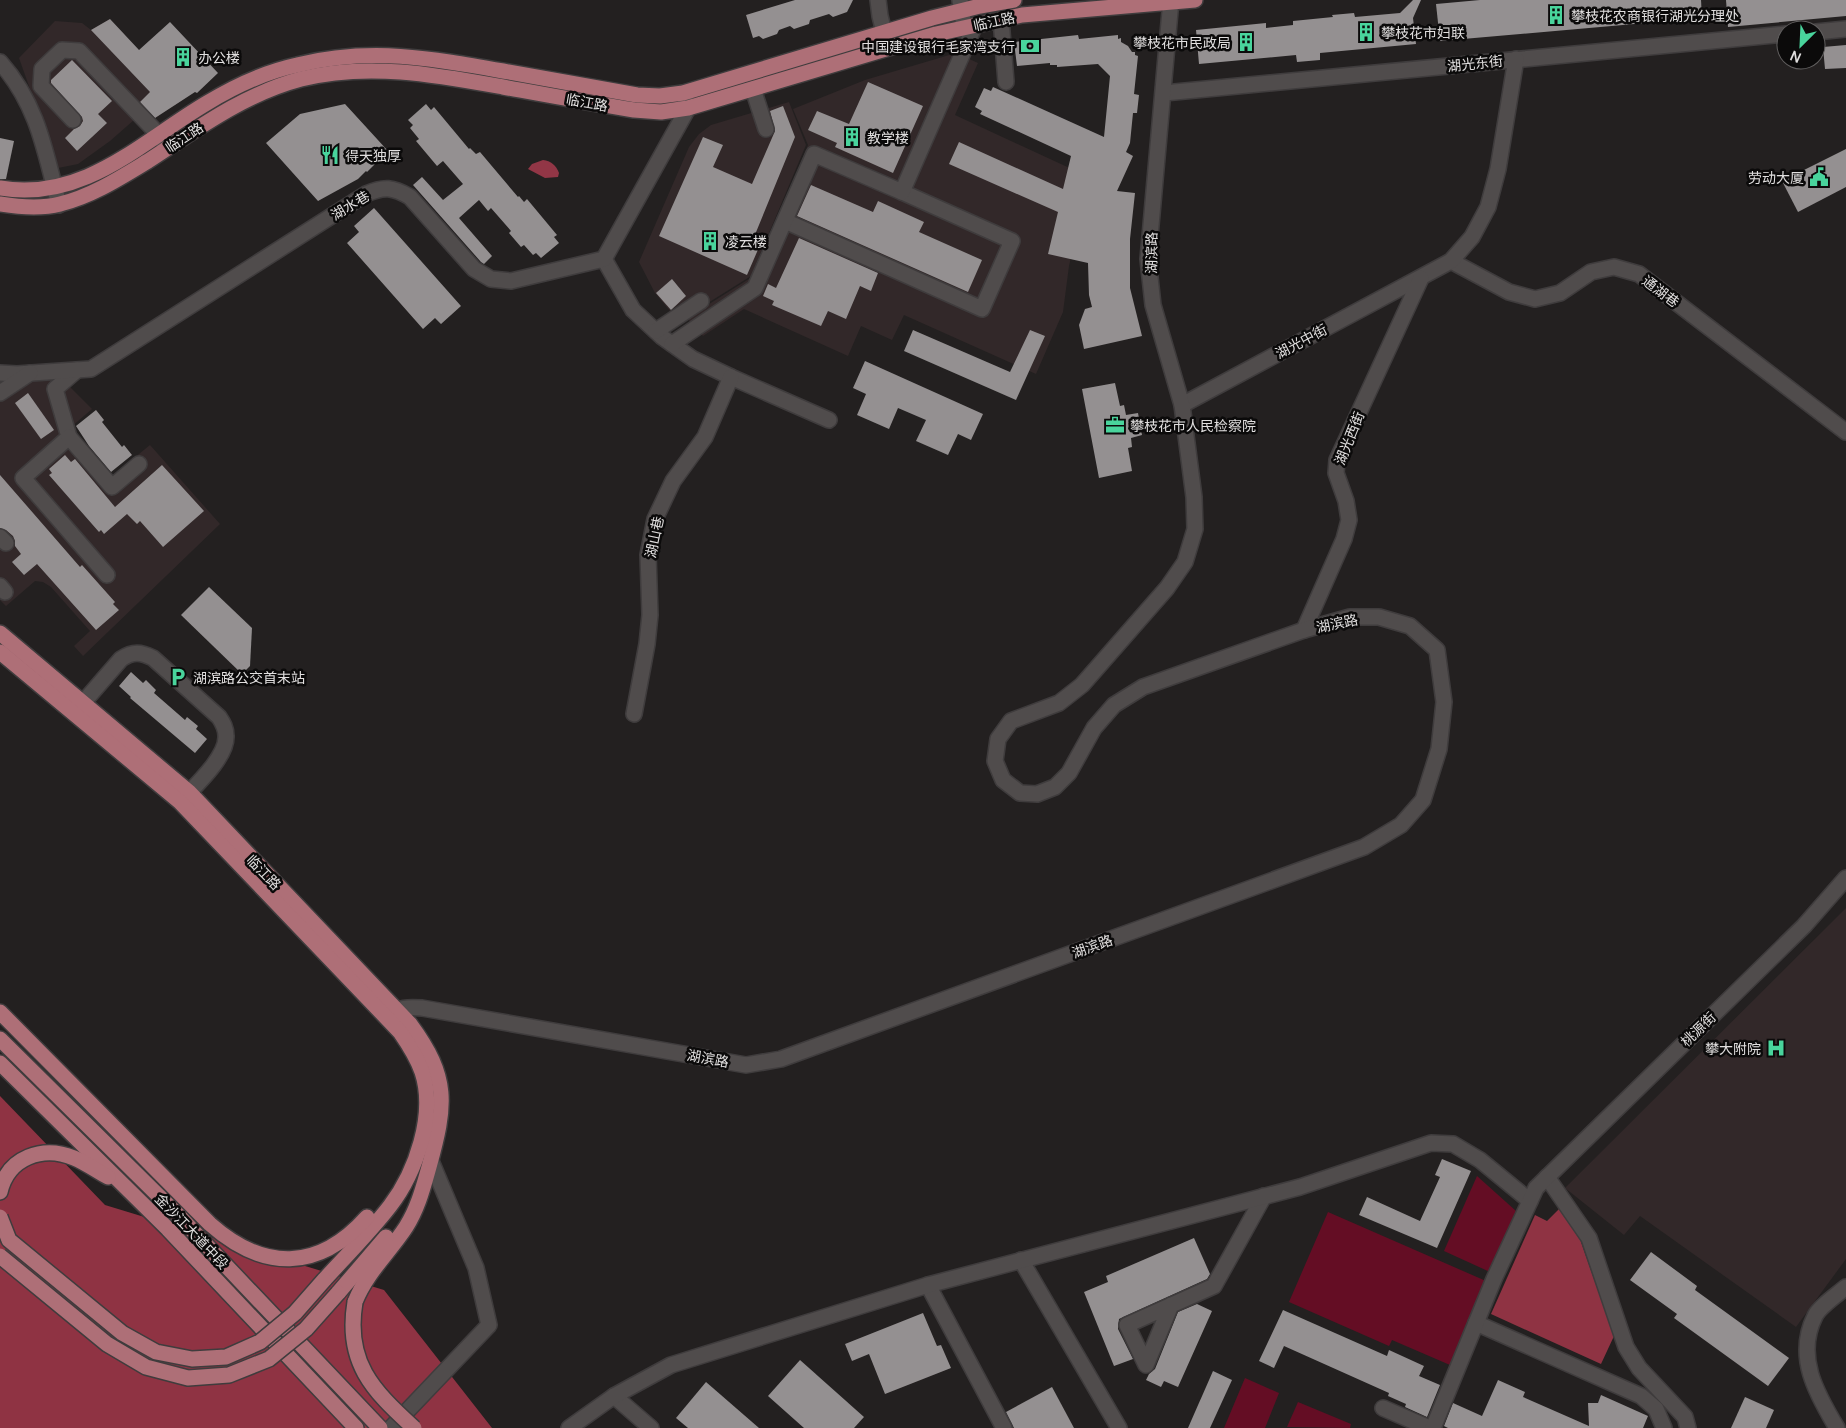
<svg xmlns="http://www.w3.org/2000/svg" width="1846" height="1428" font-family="Manrope,'Noto Sans SC',sans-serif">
<rect width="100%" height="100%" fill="#232020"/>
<!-- built -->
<g fill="#322829">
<polygon points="110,19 184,99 152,120 143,112 110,141 78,164 58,168 19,58 55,21 82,23 91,30"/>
<polygon points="956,53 978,63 955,115 1089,177 1069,266 1063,312 1036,374 904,315 892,340 861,326 848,356 744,309 703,336 687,318 752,277 808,145 793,109 865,80"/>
<polygon points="789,102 806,145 751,276 687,316 680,304 670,311 655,293 639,262 689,147 699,134 711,125"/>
<polygon points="58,375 92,409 71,427 112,476 150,445 220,524 83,656 74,646 90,631 51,587 43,582 35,581 6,606 0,600 0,378"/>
<polygon points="1846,908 1846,1259 1796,1327 1640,1216 1624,1235 1565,1188"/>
</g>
<!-- green -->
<g fill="#640d24">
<polygon points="1477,1176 1516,1211 1490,1272 1444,1251"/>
<polygon points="1328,1212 1486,1281 1450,1365 1392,1340 1389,1346 1289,1302"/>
<polygon points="1245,1378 1279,1393 1265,1428 1224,1428"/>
<polygon points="1298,1402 1351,1424 1350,1428 1287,1427"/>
</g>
<!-- forest -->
<g fill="#8f3343">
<polygon points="0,1096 105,1205 384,1290 492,1428 0,1428"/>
<polygon points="1559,1209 1580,1239 1614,1336 1601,1364 1491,1314 1535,1215 1547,1221"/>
</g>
<!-- water -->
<path fill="#923646" d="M543,160c8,1 13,5 16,13l-1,4 -13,1 -17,-9 4,-5z"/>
<!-- building -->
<g fill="#949091">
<polygon points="795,0 853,0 847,12 833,17 829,14 810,20 809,24 794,29 790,26 779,30 777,34 763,39 759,36 753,38 746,15"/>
<polygon points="1413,0 1421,0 1413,18 1416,44 1320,53 1320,60 1297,62 1296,55 1199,64 1196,30 1266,23 1266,28 1293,25 1293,21 1333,17 1332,15 1354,13 1355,17 1400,13"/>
<polygon points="1480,0 1701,0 1702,18 1440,41 1436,4"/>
<polygon points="1726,0 1846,0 1846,16 1728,27"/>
<polygon points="110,19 139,50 170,22 218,73 197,93 195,92 155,118 140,102 150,92 91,30"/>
<polygon points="1078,35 1079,39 1118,35 1118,39 1121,38 1121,42 1128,46 1132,52 1135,52 1135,55 1138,56 1134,94 1139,95 1137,113 1133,113 1130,143 1126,152 1133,156 1117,191 1135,193 1130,239 1130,288 1142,336 1084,349 1079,325 1085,309 1092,307 1089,295 1088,263 1048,254 1058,212 949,164 959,142 1063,189 1071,156 980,114 982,111 975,107 984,88 991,91 993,87 1104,137 1110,76 1098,64 1057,67 1057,65 1050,65 1050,63 1017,66 1014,42"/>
<polygon points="1846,45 1846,68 1825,69 1823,47"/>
<polygon points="72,60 112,101 98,114 107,123 77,151 65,138 74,129 80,126 83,121 82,117 51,83 51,80"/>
<polygon points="868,82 923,106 893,173 835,147 837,143 808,130 817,111 849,124"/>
<polygon points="345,104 388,151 367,172 366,171 358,179 318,201 266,143 300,114"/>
<polygon points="426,104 431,110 434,107 469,149 470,148 476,154 480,152 518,197 519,196 524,202 527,199 557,235 554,237 559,243 541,258 536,253 533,255 524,245 521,247 509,233 511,231 491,208 488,211 479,200 459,218 492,256 484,264 481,262 413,185 422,177 443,200 463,184 443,161 437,166 416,141 419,139 410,128 413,125 408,120"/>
<polygon points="783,106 795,137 752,242 760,245 747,275 659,236 703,137 723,145 713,167 752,184 775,131 770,111"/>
<polygon points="0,138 14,141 6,179 0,179"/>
<polygon points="1846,149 1846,187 1798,212 1782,181"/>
<polygon points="811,185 873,212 878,201 924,222 919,232 982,260 968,292 797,216"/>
<polygon points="374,208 461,306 441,324 435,318 423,329 347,243 359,232 354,226"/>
<polygon points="799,238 878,273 871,291 860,286 846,319 828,311 821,326 772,305 774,301 763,296 768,284 776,288"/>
<polygon points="672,279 686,296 671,310 656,293"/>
<polygon points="913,330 1010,372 1030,330 1045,336 1016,400 904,351"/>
<polygon points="865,361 983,414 971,440 958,434 948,455 916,441 926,420 898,408 889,429 857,415 866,394 853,388"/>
<polygon points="1115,383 1120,406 1124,405 1126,415 1138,413 1142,435 1131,438 1132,447 1128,448 1132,471 1099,478 1082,389"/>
<polygon points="28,393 54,430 41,439 15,403"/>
<polygon points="96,410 104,420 102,422 122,447 124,445 132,455 111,472 89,446 76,426"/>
<polygon points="65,455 71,462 75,459 115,507 162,465 204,511 163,547 140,521 137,524 127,514 104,534 101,530 99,532 49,475 52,473 49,469"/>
<polygon points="0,475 80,567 82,565 115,602 113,604 119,610 96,630 37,564 24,575 12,562 21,554 15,546 15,541 13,536 6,530 0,528"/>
<polygon points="209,587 252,628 250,666 242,674 181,615"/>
<polygon points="131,672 143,683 146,680 156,690 154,693 185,720 187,717 198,726 196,729 207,739 195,753 130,698 131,697 119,686"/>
<polygon points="1442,1159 1471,1171 1437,1248 1359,1215 1367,1197 1420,1221 1440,1177 1435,1175"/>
<polygon points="1194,1238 1210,1274 1207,1279 1119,1319 1118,1329 1133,1359 1114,1366 1084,1292 1108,1282 1106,1276"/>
<polygon points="1651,1252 1697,1286 1695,1290 1789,1358 1768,1386 1674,1318 1677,1314 1630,1280"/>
<polygon points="1197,1304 1212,1311 1178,1387 1164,1381 1161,1387 1146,1380 1149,1374 1155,1369 1178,1312"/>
<polygon points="1283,1310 1387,1356 1389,1350 1424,1366 1419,1376 1440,1385 1427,1417 1405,1407 1406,1404 1388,1396 1389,1393 1284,1346 1274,1368 1259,1361"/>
<polygon points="923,1313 937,1346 941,1345 951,1368 885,1394 869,1354 852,1361 845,1344"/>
<polygon points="800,1360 864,1417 854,1428 804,1428 768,1396"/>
<polygon points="1213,1371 1232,1380 1210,1428 1188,1428"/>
<polygon points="1498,1380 1525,1392 1523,1397 1589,1426 1588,1403 1598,1403 1601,1395 1648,1416 1643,1428 1448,1428 1444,1426 1453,1403 1482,1416"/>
<polygon points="706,1382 759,1428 688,1428 676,1418"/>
<polygon points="1052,1387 1074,1428 1014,1428 1006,1412"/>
<polygon points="1745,1397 1774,1410 1766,1428 1731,1428"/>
</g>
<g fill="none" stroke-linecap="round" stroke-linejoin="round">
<!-- minor casing -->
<g stroke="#3f3c3d" stroke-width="18">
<g id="minor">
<polyline points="878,0 880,16 884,32"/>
<polyline points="960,0 964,27"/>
<polyline points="1001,19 1006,82"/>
<polyline points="1816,32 1846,29"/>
<path d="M0,62c38,43 45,89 59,143"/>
<polyline points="753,89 766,129"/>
<polyline points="1164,93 1786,34"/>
<polyline points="73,120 41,86 42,69 62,50 79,51 159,135 167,148"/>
<polyline points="785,221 982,309 1012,241 902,192"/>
<polyline points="604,259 633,310 662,337 693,359 731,377 829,420"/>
<polyline points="1451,261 1509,292 1535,299 1560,293 1591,272 1614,267 1639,274 1846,432"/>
<polyline points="656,331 701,301"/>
<polyline points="672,344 755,288 814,154 902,192 975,25"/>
<polyline points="77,370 55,389 69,437 23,478 107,575"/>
<path d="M0,373l17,1 74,-5 275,-175c18,-8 27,-7 44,3l64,72 17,10 20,2 93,-22 84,-151 -5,-15"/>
<polyline points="0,393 30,373"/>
<polyline points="1182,405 1451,261 1472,237 1488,207 1498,169 1516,59"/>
<polyline points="69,437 112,487 139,464"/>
<polyline points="0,537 6,543"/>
<polyline points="0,586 5,592"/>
<polyline points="1304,630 1344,539 1349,520 1346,501 1336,473 1337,460 1421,278"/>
<path d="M75,712l46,-53c12,-8 20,-7 32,-1l66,59c4,6 7,11 7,19 1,21 -31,50 -45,65"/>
<polyline points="634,714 647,644 650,615 648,555 655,519 673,481 705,437 731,377"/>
<path d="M389,1016c10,-9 19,-9 33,-8l324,57 35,-6 583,-212 37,-22 22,-25 16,-51 5,-47 -7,-52 -27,-24 -31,-9h-29l-46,13 -161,57 -29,18 -20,23 -25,45 -14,14 -18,7 -17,-1 -17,-13 -8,-19 3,-22 13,-18 48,-18 23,-18 85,-97 18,-26 10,-33 -1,-32 -12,-92 -29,-100 -5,-46 23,-259"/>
<polyline points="1547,1177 1589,1238 1626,1347 1639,1368 1685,1417 1688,1428"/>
<polyline points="1021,1260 1119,1428"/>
<polyline points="928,1285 1004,1428"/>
<polyline points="1171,1305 1146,1365 1127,1325 1214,1286 1264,1196"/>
<polyline points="1476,1323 1641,1396 1656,1409 1664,1428"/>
<polyline points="614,1396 651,1428"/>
<polyline points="1383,1408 1429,1428"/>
<polyline points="391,1428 489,1325 476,1268 431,1161"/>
<polyline points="569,1428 614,1396 671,1365 928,1285 1300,1187 1431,1143 1453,1144 1480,1160 1530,1201"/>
<polyline points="1433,1428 1494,1279 1536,1188 1804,926 1846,878"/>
<path d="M1837,1428c-21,-35 -42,-72 -22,-112 4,-9 23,-22 31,-29"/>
</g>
</g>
<!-- major casing -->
<g stroke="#3f3c3d" stroke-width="18">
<g id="major">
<path d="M0,188c84,14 141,-46 207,-85 28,-17 58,-31 90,-38 73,-18 134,-7 206,6 45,8 89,16 134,24l23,1 23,-3 249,-75 48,-12 34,-6"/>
<path d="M0,204c19,3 41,5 60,0 32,-8 60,-26 88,-43 49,-32 96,-67 153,-82 67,-17 136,-4 202,8 44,8 87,16 131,23l27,2 27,-4 248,-74 86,-19 173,-15"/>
<path d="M0,633l189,159 221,232c40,54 36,81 19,143 -6,21 -11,41 -23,60 -17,26 -39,45 -51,75"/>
<path d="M0,652l180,150 220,230c9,13 17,25 22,40 14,42 -6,100 -32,134 -20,26 -44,50 -66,74"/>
<path d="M0,1012l210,212c53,47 108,48 157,-7"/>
<polyline points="0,1039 177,1214 380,1428"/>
<polyline points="0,1063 168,1229 356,1428"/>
<path d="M0,1192c8,-35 43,-47 74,-34 12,5 23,13 34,19"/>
<polyline points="338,1293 386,1237"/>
</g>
</g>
<!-- minor -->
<use href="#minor" stroke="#504c4c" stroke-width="15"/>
<!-- major -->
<use href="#major" stroke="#ae6f77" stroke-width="15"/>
<!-- major-bridge casing -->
<g stroke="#3f3c3d" stroke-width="18" stroke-linecap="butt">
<g id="major-bridge">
<polyline points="0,1217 9,1240 122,1333 156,1352 192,1359 226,1357 260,1342 295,1313 324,1280"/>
<polyline points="0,1256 107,1344 146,1367 188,1378 229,1375 269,1359 306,1329 338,1293"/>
<path d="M355,1302c-10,60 17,88 59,126"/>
</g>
</g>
<!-- major-bridge -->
<use href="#major-bridge" stroke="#ae6f77" stroke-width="15"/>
</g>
<!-- icons -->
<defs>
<g id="building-bare" transform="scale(1.5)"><path d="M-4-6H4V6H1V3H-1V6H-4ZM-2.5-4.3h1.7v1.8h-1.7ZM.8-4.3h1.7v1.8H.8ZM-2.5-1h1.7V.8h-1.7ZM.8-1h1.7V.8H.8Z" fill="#49d49c" stroke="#0b0a0a" stroke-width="2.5" paint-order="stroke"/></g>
<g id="bank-bare" transform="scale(1.5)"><path d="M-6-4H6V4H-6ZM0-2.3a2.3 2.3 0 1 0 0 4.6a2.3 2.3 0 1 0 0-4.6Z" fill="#49d49c" stroke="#0b0a0a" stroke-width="2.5" paint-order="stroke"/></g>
<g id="restaurant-bare" transform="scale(1.5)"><path d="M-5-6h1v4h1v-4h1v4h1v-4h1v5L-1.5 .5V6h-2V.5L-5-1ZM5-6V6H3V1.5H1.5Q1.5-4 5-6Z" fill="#49d49c" stroke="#0b0a0a" stroke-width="2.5" paint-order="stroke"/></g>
<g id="civic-bare" transform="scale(1.5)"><path d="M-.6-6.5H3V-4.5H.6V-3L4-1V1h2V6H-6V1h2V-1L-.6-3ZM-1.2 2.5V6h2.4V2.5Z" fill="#49d49c" stroke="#0b0a0a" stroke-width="2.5" paint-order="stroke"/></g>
<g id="office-bare" transform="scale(1.5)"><path d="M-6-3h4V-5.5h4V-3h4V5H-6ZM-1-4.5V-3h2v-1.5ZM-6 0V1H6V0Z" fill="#49d49c" stroke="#0b0a0a" stroke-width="2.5" paint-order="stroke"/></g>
<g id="parking-bare" transform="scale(1.5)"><path d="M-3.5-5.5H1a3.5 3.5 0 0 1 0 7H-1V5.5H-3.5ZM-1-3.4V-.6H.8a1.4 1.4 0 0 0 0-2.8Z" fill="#49d49c" stroke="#0b0a0a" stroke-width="2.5" paint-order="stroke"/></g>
<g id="hospital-bare" transform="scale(1.5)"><path d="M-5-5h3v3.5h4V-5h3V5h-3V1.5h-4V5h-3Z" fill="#49d49c" stroke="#0b0a0a" stroke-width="2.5" paint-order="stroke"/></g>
</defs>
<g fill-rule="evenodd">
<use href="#building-bare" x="1556" y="15"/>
<use href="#building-bare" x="1366" y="32"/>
<use href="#building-bare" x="1246" y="42"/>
<use href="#bank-bare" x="1030" y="46"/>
<use href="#building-bare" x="183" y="57"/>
<use href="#building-bare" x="852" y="137"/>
<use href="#restaurant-bare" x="330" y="155"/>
<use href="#civic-bare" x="1819" y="177"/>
<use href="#building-bare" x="710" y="241"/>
<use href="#office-bare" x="1115" y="425"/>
<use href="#parking-bare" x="178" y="677"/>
<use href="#hospital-bare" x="1776" y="1048"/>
</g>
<g text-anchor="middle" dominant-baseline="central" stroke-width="5" stroke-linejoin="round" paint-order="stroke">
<!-- poi labels -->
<g font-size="14" fill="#e1dfdf" stroke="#0b0a0a" text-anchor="start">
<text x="1571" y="15">攀枝花农商银行湖光分理处</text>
<text x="1381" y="32">攀枝花市妇联</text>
<text x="1231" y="42" text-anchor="end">攀枝花市民政局</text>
<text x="1015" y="46" text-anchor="end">中国建设银行毛家湾支行</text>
<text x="198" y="57">办公楼</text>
<text x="867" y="137">教学楼</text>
<text x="345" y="155">得天独厚</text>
<text x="1804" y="177" text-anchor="end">劳动大厦</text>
<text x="725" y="241">凌云楼</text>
<text x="1130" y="425">攀枝花市人民检察院</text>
<text x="193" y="677">湖滨路公交首末站</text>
<text x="1761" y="1048" text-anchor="end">攀大附院</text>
</g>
<!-- street labels -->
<g font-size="14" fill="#e1dfdf" stroke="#0b0a0a">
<text transform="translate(994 21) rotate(-12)">临江路</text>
<text transform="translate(1475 63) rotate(-6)">湖光东街</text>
<text transform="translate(587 102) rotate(10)">临江路</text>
<text transform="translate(184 137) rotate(-33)">临江路</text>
<text transform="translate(350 205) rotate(-31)">湖水巷</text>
<text transform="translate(1151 253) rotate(-89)">湖滨路</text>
<text transform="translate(1661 291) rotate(37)">通湖巷</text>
<text transform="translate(1301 341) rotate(-28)">湖光中街</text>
<text transform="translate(1349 438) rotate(-68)">湖光西街</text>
<text transform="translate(654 537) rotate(-78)">湖山巷</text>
<text transform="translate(1337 623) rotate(-12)">湖滨路</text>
<text transform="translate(264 872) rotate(46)">临江路</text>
<text transform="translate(1092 946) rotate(-20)">湖滨路</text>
<text transform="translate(1698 1029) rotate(-44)">桃源街</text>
<text transform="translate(708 1058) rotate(10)">湖滨路</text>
<text transform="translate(192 1231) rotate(46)">金沙江大道中段</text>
</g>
</g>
<!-- north arrow -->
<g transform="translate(1801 45) rotate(204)"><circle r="24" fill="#0b0a0a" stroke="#615f5f"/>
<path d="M0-4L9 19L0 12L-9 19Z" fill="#49d49c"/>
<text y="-8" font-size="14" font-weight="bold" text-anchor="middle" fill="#e1dfdf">N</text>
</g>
</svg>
